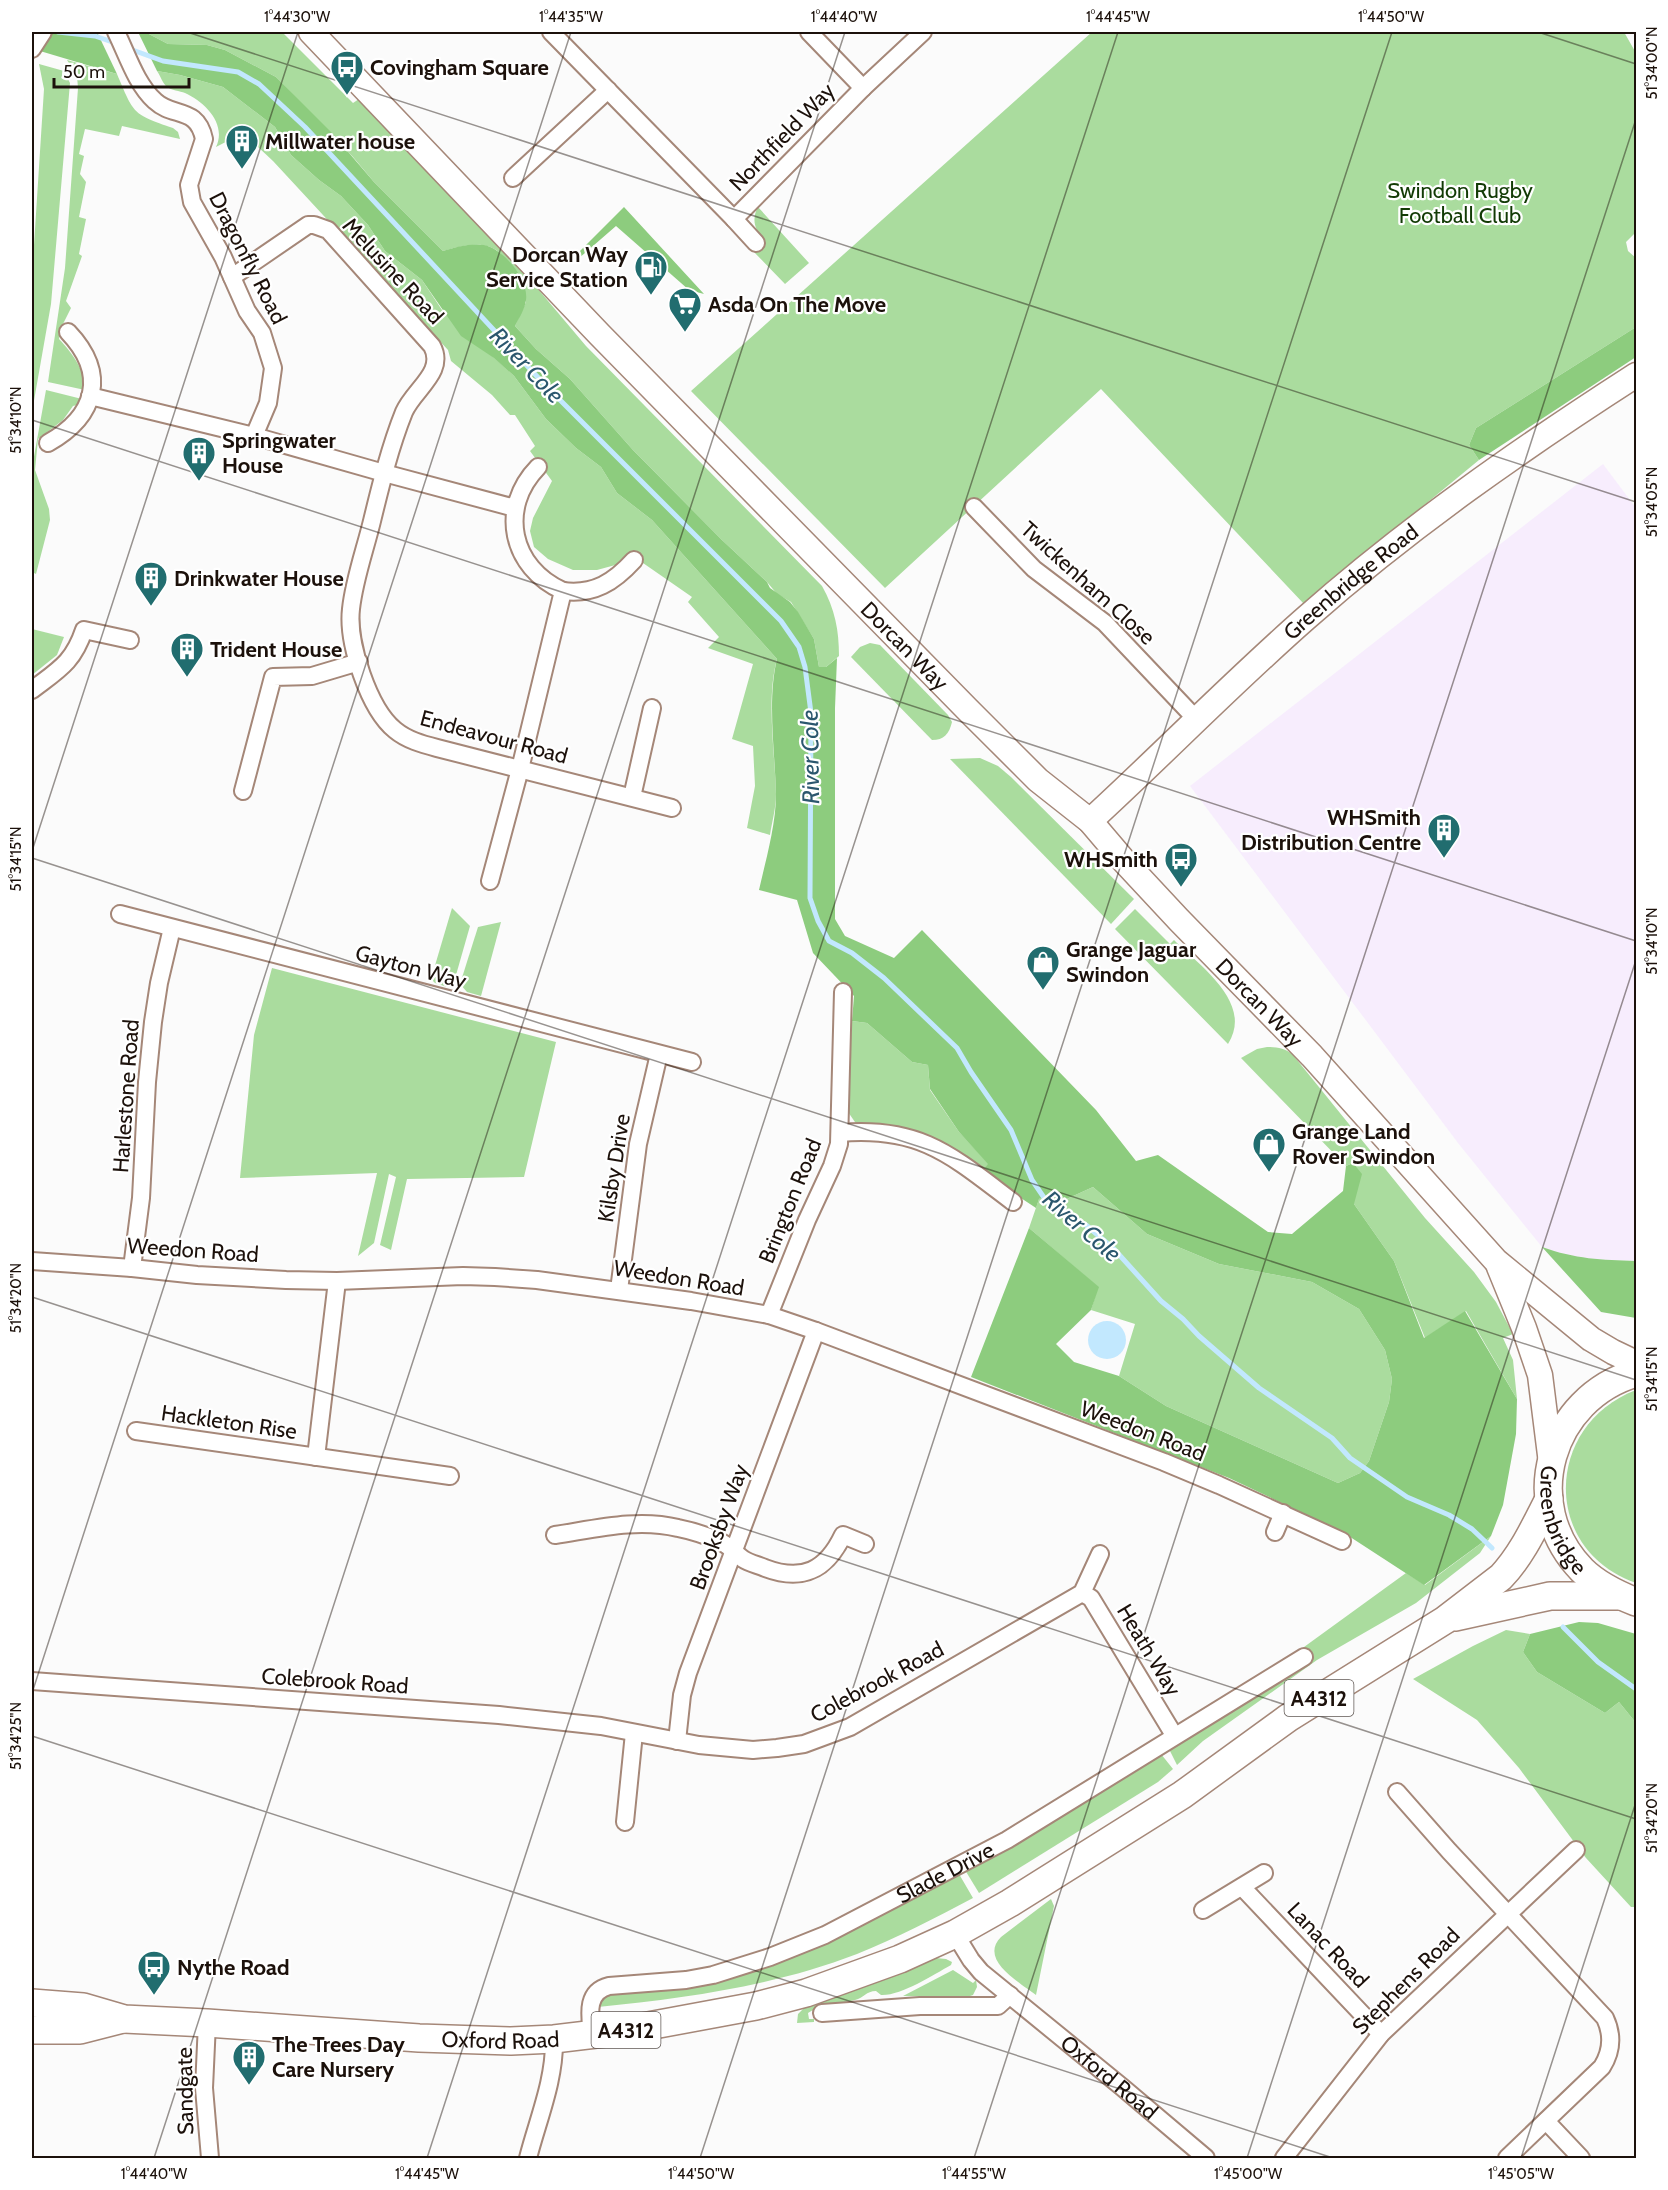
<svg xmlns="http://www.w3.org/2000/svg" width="1668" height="2190" font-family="Cabin,sans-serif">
<rect width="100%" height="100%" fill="#fbfbfb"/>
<!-- industrial -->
<polygon fill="#f7edfd" points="1603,464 1636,508 1636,1261 1582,1259 1565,1256 1542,1247 1458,1143 1190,786"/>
<!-- green -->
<g fill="#aadc9e">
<path d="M140,32h142l71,71 6,-4 125,126 102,121 236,240c13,23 17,44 17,70l-13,11h-7l-5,-28 -23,-37 -14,-8 -10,-12 -45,-42 -89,-90 -63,-71 -34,-30 -21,-23 11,-24c-5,-11 -17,-40 -24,-47 -15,-17 -41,-9 -59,-4l-69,-69 -21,-25 -77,-80 -51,-27 -18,-5 -39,-1 -21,-11z"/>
<polygon points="1092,32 1624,32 1636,53 1636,232 1626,242 1628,251 1636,258 1636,327 1476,428 1469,445 1479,460 1304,604 1101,389 885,588 691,391"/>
<path d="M67,60l50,14c17,40 15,40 56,54l5,4 2,7 -58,-13 -3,10 -34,-7 -6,25 5,2 -4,18 6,8 -7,35 7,2 -7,35 3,2 -16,45 5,7 -9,18 -3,13c14,15 26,31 26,51l-37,-8 17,-114 13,-180 -1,-12z"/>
<polygon points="39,64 64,71 70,83 51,304 32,412 32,245 34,245 44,89"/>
<path d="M157,71l23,4 43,12 52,40 16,28 28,25 22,16 27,29 17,26 37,29 20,30 72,66 32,43 30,29 25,19 16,26 35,27 125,139c-11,40 -2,94 -1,135 0,14 -4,28 -6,41l-23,-7 8,-42 -2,-40 -21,-7 21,-75 -45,-16 11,-11 -31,-35 4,-5 -62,-43 -11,10 -22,6h-24l-25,-11 -14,-12 -4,-16 3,-13 19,-37 -22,-30 5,-5 -20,-31h-5l-18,-20 -41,-34 -3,-11 -175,-189 -30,-28 -27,14c11,-23 -11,-45 -31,-54 -5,-2 -14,-3 -18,-6 -4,-3 -7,-12 -10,-16z"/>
<path d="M758,207l51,56 -24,21 -32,-33 11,-11c-9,-10 -13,-20 -6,-33z"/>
<polygon points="46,390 82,399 81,404 73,406 63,420 38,439 35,470 49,509 50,520 36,574 34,573 32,582 33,462"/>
<polygon points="32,629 64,637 57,655 32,675"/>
<path d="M870,643l10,2 68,70 4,7c-3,12 -8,18 -20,18l-81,-83 9,-10z"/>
<polygon points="980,758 998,766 1011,777 1134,899 1111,924 950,759"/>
<polygon points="452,908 470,926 454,982 447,987 435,983 431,979"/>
<path d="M1135,909l35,35 4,-4c26,26 80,63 54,104l-113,-115z"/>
<polygon points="501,922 481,996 467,992 460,984 478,927"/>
<polygon points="272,968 556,1042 524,1177 407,1179 391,1250 380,1245 396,1177 389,1174 374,1243 358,1256 377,1173 240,1178 254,1035"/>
<polygon points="852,1021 867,1023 912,1062 928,1065 930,1090 959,1132 989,1164 982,1172 857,1125 846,1109"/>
<path d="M1267,1047c10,0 18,1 26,8l132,163 49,54 22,30 17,32 -10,4 10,22 4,39 -51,-88 -41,27 -31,-77 -40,-57 -1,-41 -7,3 -105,-108 16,-9z"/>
<polygon points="1093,1187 1147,1234 1219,1264 1312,1282 1359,1309 1385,1350 1392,1379 1389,1402 1369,1461 1360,1473 1338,1483 1166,1406 1119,1376 1135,1324 1091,1310 1098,1287 1029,1228 1039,1199 1043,1196 1060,1202"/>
<path d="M1636,1390v193c-95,-33 -92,-158 0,-193z"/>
<polygon points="1491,1536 1480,1553 1416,1603 1317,1660 1203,1741 1177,1765 1169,1749 1307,1659 1304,1647 1406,1573 1425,1585"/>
<polygon points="1506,1630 1530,1634 1523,1652 1537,1672 1605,1713 1619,1702 1636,1723 1636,1907 1631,1907 1586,1858 1519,1768 1477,1720 1413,1679 1473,1646"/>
<polygon points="1161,1754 1173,1769 1158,1782 979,1893 965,1870"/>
<path d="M959,1874l14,24c-38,20 -76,40 -116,56 -83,32 -171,44 -259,53l2,-6 9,-9 134,-18 46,-16 43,-18z"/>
<path d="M1051,1899l3,7 -18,89c-15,-12 -58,-35 -35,-58z"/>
<path d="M936,1958l10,1 6,3 -1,3c-18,10 -50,31 -70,30l-5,-4c-10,0 -12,7 -21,9 -16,5 -33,3 -47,13l1,6h5v3l-17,1 1,-9 11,-11z"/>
<polygon points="953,1970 973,1983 976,1980 977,1987 973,1995 967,1997 903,1996"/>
</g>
<!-- forest -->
<g fill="#8dcc7e">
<polygon points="52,32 97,32 117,74 40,51"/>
<path d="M138,32l9,1 21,11 39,1 18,5 51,27 55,55 43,50 69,69c13,-4 27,-8 41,-6 20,4 45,35 42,55 -1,9 -7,18 -11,26l21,23 34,30 63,71 89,90 45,42 3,6 20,14 8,10 16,27 5,28h7l11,-9 -2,50v211l10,17 49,22 28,-28 174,180 40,51 22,-6 110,77 24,2 51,-43 3,-25 7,-3 9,11 -8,30 40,57 30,77 41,-27 52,88 -1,35 -13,71 -12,31 -67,49 -83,-54 -112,-53 -258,-101 58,-149 70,59 -8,23 -35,34 18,18 45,14 47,30 172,77 22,-10 9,-12 20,-59 3,-23 -7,-29 -26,-41 -47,-27 -93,-18 -72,-30 -54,-47 -33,15 -17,-5 -4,2 -3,9 -54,-36 6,-8 -29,-32 -29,-43 -2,-24 -16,-3 -45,-39 -15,-2 2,-25 -41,-43 -16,-53 -38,-10c7,-31 17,-65 17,-96 -1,-42 -9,-94 1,-135l-125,-139 -35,-27 -16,-26 -25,-19 -30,-29 -32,-43 -20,-18 -33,-22 -39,-56 -37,-29 -17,-26 -27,-29 -22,-16 -28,-25 -16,-28 -52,-40 -43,-12 -23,-4z"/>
<polygon points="624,207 704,294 689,290 616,226 578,259 575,256"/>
<polygon points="1636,327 1636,357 1479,460 1469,445 1476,428"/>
<path d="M1542,1247c33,12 60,13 94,14v57l-35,-6z"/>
<polygon points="1579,1622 1598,1623 1636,1634 1636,1723 1619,1702 1605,1713 1537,1672 1523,1652 1530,1634"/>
</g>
<!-- water -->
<circle fill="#c2e8fe" cx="1107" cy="1340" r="19"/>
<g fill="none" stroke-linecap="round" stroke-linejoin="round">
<!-- stream -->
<g stroke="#c2e8fe" stroke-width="5">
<polyline points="58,32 95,36 118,44"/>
<polyline points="127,48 163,61 238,72 259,84 305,127 545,385 781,621 799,647 805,667 811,713 810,898 818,921 829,941 852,953 884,978 957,1048 971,1072 1011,1130 1032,1180 1047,1202 1061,1214 1086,1225 1114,1249 1161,1301 1183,1319 1199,1336 1259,1388 1332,1438 1350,1458 1407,1497 1449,1515 1472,1529 1492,1548"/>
<polyline points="1563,1627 1598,1662 1636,1689"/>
</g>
<!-- street casing -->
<g stroke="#a58778" stroke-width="20">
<g id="street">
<path d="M116,32c11,22 20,52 39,69 18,17 42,5 49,38l-15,46 3,17 31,55 24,54 15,22 11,35 -5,35 -14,33"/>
<polyline points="551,32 734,219 863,88 923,32"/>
<polyline points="809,32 863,88"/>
<polyline points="32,49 43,32"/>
<polyline points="513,178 608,90"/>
<polyline points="734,219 756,243"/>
<path d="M232,277l76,-52h6l14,5 104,116c14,26 -18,43 -28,66 -14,35 -23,72 -32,109 -7,29 -18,59 -21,88 -4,34 18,100 44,121 12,10 27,14 42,18l235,60"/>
<polyline points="90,396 254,436 384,473 515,508"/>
<path d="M48,443c48,-27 60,-69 20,-111"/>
<polyline points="974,507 1034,569 1105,623 1196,719"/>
<path d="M563,591c31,4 51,-9 71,-31"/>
<path d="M32,690c26,-20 41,-27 52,-60l46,10"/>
<polyline points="243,791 273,677 312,676 359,662"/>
<polyline points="632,797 652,708"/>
<path d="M490,881l30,-112 43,-178c-52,-23 -65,-83 -25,-124"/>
<polyline points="120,914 692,1062"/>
<path d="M840,1133c81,-7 112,23 173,69"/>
<polyline points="32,1261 132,1268 197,1275 286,1280 337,1281 463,1276 495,1277 537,1280 691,1301 769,1315 816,1331 1164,1462 1219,1485 1342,1541"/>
<polyline points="132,1268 141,1198 147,1082 153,1022 159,983 172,928"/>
<polyline points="619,1290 638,1144 659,1054"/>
<polyline points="769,1315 807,1220 832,1166 839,1144 843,992"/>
<polyline points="136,1431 450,1476"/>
<polyline points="316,1457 337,1281"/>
<polyline points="1275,1532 1283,1513"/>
<path d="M555,1535c40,-6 82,-17 123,-7 15,3 30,8 43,14 9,4 15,12 22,17 6,4 15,6 22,9 37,14 61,3 78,-33l22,9"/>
<polyline points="1082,1593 1091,1598 1174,1735"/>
<polyline points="32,1681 499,1715 601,1726 699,1745 753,1750 777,1748 804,1744 850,1727 1082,1593 1100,1554"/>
<polyline points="677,1741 682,1695 688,1673 816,1331"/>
<path d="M1397,1792l52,59 156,167c8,17 7,33 -3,49l-95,91"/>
<polyline points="625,1822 634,1733"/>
<polyline points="1242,1887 1381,2034"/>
<polyline points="1203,1910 1264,1873"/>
<path id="s1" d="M955,1934l16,26 10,12 141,115 84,71"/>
<polyline points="822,2013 920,2006 998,2006 1010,1995"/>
<polyline points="207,2023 204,2088 210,2158"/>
<path id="s2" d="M592,2035c-2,-19 -7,-43 17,-49l77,-6 27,-5 57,-18 55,-22 182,-95 297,-183"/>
<polyline points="1546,2121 1581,2158"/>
<path d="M528,2158c10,-39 27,-78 26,-119"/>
<polyline points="1284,2158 1381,2034 1576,1850"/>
</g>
</g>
<!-- secondary casing -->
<g stroke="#a58778" stroke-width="27">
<g id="secondary">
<path id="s3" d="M311,32l289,303 367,374 71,71 52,41 34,40 55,59 133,136 184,205 95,78 22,13 23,11"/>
<path id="s4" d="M1090,821c73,-67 142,-138 216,-203 103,-91 215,-169 330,-243"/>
<polyline points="1499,1267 1524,1328 1540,1375 1551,1463"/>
</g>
</g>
<!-- primary casing -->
<g stroke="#a58778" stroke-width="30">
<g id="primary">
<path id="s5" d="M1636,1373c-86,25 -118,131 -54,197 15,15 34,24 54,32"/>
<polyline points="1455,1617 1550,1596 1619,1596"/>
<path id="s6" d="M32,2003l51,4 41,12 83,4 212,15 92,3 43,-2 67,-8 135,-25 50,-13 94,-34 55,-25 55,-31 172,-108 106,-77 157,-98 56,-43c21,-22 34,-51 48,-78"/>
<polyline points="32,2030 80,2030 123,2019"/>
</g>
</g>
<!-- street -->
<use href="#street" stroke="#fff" stroke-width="16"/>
<!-- secondary -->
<use href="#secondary" stroke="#fff" stroke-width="24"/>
<!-- primary -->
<use href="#primary" stroke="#fff" stroke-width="27"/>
</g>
<!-- ticks -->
<path fill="none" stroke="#1c110b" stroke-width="1.5" stroke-opacity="0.45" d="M187,32l1449,470M1538,32l98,32M32,420l1604,521M32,851l266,-819M32,858l1604,522M32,1297l1604,522M32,1693l539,-1661M32,1736l1301,422M154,2158l691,-2126M427,2158l691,-2126M700,2158l692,-2126M974,2158l662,-2039M1247,2158l389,-1198M1521,2158l115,-356"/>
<!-- icons -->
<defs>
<g id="bus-pin" transform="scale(1.725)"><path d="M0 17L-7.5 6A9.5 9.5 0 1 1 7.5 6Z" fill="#216d6f" stroke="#fff"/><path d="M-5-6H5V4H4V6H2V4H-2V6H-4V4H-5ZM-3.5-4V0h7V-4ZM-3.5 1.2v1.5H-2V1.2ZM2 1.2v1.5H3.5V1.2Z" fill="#fff"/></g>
<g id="building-pin" transform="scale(1.725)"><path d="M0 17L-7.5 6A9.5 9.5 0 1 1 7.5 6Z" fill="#216d6f" stroke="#fff"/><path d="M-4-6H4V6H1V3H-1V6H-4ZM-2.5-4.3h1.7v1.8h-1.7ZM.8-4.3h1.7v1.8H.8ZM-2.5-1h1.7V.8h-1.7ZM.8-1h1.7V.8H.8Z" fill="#fff"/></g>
<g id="fuel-pin" transform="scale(1.725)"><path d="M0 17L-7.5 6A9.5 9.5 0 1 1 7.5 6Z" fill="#216d6f" stroke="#fff"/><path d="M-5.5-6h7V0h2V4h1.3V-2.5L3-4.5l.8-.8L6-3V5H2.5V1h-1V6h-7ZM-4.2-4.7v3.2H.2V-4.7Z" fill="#fff"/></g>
<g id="supermarket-pin" transform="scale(1.725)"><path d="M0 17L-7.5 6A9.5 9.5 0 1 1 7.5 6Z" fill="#216d6f" stroke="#fff"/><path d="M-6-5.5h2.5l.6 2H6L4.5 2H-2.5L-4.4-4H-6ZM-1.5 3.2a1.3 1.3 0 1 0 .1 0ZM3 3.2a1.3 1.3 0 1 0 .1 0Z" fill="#fff"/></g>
<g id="shop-pin" transform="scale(1.725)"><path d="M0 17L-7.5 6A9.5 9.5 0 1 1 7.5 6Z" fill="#216d6f" stroke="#fff"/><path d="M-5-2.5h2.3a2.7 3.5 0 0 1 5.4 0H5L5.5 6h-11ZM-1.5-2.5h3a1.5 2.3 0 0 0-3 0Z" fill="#fff"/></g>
</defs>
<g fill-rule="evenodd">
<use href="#bus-pin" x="347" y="67"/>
<use href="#building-pin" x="242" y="141"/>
<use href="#fuel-pin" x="651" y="267"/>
<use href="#supermarket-pin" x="685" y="304"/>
<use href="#building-pin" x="199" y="453"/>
<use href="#building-pin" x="151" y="578"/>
<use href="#building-pin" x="187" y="649"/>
<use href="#building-pin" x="1444" y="830"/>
<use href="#bus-pin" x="1181" y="859"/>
<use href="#shop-pin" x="1043" y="962"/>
<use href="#shop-pin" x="1269" y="1144"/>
<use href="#bus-pin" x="154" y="1967"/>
<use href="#building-pin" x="249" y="2057"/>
</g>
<g text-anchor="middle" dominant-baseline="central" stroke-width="4.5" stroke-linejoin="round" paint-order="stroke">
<!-- shield labels -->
<g fill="#fff" stroke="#605854" stroke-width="1.5">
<rect x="1284.5" y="1680" width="69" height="36" rx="4.5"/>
<rect x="591.5" y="2012" width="69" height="36" rx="4.5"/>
</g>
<g font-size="21" font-weight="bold" fill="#1c110b">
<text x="1319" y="1698">A4312</text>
<text x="626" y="2030">A4312</text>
</g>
<!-- poi labels -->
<g font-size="22" font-weight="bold" fill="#1c110b" stroke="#fff" text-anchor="start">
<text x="370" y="67">Covingham Square</text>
<text x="265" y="141">Millwater house</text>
<text x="628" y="254" text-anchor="end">Dorcan Way<tspan x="628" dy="25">Service Station</tspan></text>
<text x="708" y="304">Asda On The Move</text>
<text x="222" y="440">Springwater<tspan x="222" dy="25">House</tspan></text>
<text x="174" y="578">Drinkwater House</text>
<text x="210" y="649">Trident House</text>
<text x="1421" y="817" text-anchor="end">WHSmith<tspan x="1421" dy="25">Distribution Centre</tspan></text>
<text x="1158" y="859" text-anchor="end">WHSmith</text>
<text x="1066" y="949">Grange Jaguar<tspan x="1066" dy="25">Swindon</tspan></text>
<text x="1292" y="1131">Grange Land<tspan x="1292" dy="25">Rover Swindon</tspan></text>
<text x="177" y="1967">Nythe Road</text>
<text x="272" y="2044">The Trees Day<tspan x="272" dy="25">Care Nursery</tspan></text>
</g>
<!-- street labels -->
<g font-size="22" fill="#1c110b" stroke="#fff">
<text transform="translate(782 137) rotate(-46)">Northfield Way</text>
<text transform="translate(248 258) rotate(63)">Dragonfly Road</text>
<text transform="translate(393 271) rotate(47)">Melusine Road</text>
<text stroke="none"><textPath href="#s4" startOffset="354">Greenbridge Road</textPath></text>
<text transform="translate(1088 583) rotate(42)">Twickenham Close</text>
<text stroke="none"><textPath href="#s3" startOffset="854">Dorcan Way</textPath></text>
<text transform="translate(494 737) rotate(15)">Endeavour Road</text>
<text transform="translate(411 967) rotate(15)">Gayton Way</text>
<text stroke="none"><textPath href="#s3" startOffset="1358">Dorcan Way</textPath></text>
<text transform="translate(126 1096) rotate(-86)">Harlestone Road</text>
<text transform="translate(614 1168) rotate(-81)">Kilsby Drive</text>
<text transform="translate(790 1201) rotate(-68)">Brington Road</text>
<text transform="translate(193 1250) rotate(4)">Weedon Road</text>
<text transform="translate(679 1278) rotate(9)">Weedon Road</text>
<text transform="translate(229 1422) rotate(8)">Hackleton Rise</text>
<text transform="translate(1143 1431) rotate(21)">Weedon Road</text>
<text stroke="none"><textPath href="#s5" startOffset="190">Greenbridge</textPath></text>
<text transform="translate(719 1527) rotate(-70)">Brooksby Way</text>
<text transform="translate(1149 1650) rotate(59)">Heath Way</text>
<text transform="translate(335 1681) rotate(4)">Colebrook Road</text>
<text transform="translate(877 1682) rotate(-28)">Colebrook Road</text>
<text stroke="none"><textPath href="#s2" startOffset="417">Slade Drive</textPath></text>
<text transform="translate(1328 1945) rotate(47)">Lanac Road</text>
<text transform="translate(1406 1981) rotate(-45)">Stephens Road</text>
<text stroke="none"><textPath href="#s6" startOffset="471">Oxford Road</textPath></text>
<text stroke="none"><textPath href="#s1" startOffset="212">Oxford Road</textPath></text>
<text transform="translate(185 2091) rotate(-91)">Sandgate</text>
</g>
<!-- park labels -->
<g font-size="22" fill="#123b05" stroke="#fff">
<text x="1460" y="190">Swindon Rugby<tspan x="1460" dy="25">Football Club</tspan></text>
</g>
<!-- water labels -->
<g font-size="24" font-style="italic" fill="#2b576e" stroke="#fff">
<text transform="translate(527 365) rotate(46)">River Cole</text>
<text transform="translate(810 757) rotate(-91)">River Cole</text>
<text transform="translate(1082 1226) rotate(41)">River Cole</text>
</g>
</g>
<!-- border -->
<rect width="1668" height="2190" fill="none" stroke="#ffffff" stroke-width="66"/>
<!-- scale -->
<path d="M54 78v9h135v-9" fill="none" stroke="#1c110b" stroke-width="3"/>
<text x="63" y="78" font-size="18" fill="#1c110b" stroke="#ffffff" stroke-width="4.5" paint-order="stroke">50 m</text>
<rect x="33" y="33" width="1602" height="2124" fill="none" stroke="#1c110b" stroke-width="2"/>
<g font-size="15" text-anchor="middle" fill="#1c110b">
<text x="297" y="22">1°44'30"W</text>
<text x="571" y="22">1°44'35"W</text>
<text x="844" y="22">1°44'40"W</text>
<text x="1118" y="22">1°44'45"W</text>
<text x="1391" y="22">1°44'50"W</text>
<text transform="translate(1652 63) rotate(-90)" y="5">51°34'00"N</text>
<text transform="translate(16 420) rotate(-90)" y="5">51°34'10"N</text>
<text transform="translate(1652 502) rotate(-90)" y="5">51°34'05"N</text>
<text transform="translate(16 859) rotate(-90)" y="5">51°34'15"N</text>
<text transform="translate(1652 941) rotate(-90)" y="5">51°34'10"N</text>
<text transform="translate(16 1298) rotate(-90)" y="5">51°34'20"N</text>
<text transform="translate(1652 1379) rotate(-90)" y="5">51°34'15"N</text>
<text transform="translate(16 1736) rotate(-90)" y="5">51°34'25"N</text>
<text transform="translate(1652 1818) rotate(-90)" y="5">51°34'20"N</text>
<text x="154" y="2179">1°44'40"W</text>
<text x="427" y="2179">1°44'45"W</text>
<text x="701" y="2179">1°44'50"W</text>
<text x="974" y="2179">1°44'55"W</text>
<text x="1248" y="2179">1°45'00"W</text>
<text x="1521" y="2179">1°45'05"W</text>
</g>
</svg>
